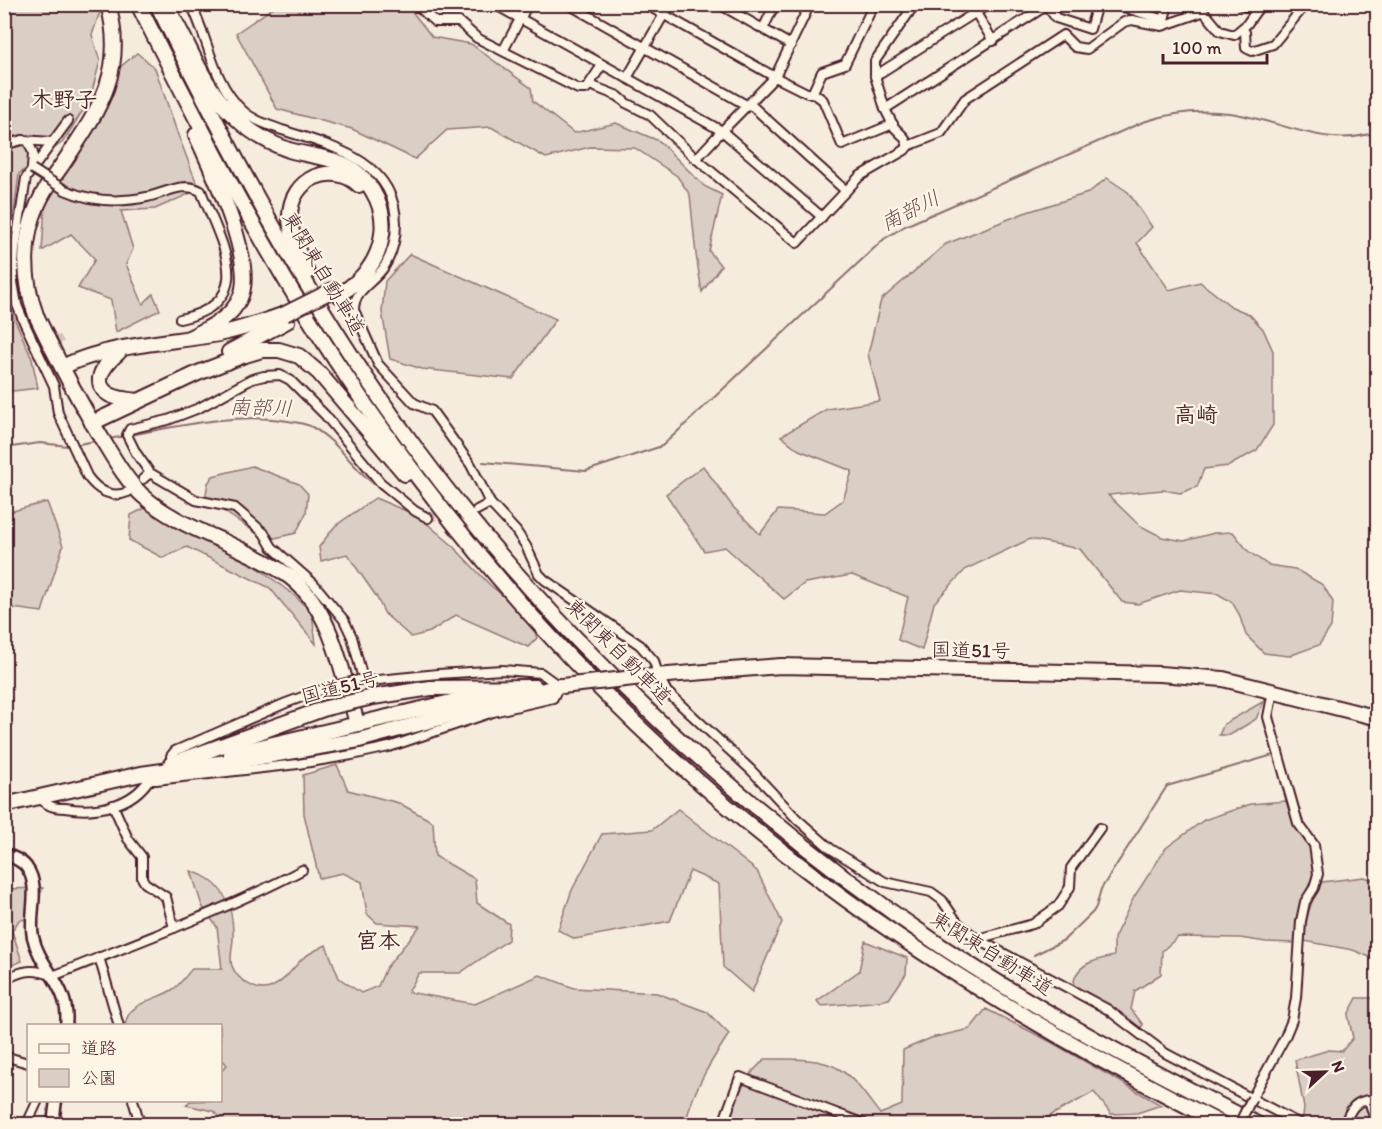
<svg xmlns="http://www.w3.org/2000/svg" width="1382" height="1129" font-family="Itim,'Klee One',sans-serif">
<rect width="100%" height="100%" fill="#f5ecde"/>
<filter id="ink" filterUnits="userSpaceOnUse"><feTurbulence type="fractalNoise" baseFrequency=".0167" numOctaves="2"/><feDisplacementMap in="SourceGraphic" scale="12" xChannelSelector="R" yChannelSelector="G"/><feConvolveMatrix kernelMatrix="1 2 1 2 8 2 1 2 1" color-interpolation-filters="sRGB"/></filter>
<g filter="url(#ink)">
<!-- green -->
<g fill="#dbcec4" stroke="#927678" stroke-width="1.5">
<polygon points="4,5 95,5 100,12 92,35 100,61 90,99 63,142 19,174 14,212 10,220 16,231 5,226"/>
<polygon points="277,5 407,5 432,37 471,44 531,88 533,101 574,133 616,123 659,141 704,186 722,195 709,251 721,266 702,292 696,255 690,195 677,176 635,148 590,147 546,158 491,127 447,130 415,159 352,129 277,109 236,33"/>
<polygon points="137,53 155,68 177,132 197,184 189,194 155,209 121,211 133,249 126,264 143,304 153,294 160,310 116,332 111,300 78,288 95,259 71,234 42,251 45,206 89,138 119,68"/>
<polygon points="1107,178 1128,192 1152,227 1137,243 1169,290 1200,282 1232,307 1249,314 1263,329 1273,351 1273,425 1257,450 1229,466 1204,469 1197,487 1180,493 1163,490 1108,495 1139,525 1162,537 1184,541 1214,533 1233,532 1248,551 1268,565 1295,569 1323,585 1333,602 1331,627 1319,645 1289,656 1264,653 1246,635 1239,614 1232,602 1218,594 1180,590 1138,604 1122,602 1080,549 1030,539 966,569 934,603 922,650 898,640 908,597 852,575 805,583 784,599 725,547 704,551 666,494 703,466 733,507 760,534 778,510 825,513 843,500 852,471 799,450 781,436 827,409 880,401 868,354 881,300 946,244 1024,213 1088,193"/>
<polygon points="410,254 556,319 513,379 422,369 390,359 382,312 385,281"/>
<polygon points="5,297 32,359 38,388 5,392"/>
<polygon points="252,466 299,484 308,494 306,513 296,533 267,540 205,499 208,483 213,476"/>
<polygon points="375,498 418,516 451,544 490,585 519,609 533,625 537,638 528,647 456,615 430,632 411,637 385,614 376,596 347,554 321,561 319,547 335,526"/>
<polygon points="47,502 63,546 42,612 5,607 5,513"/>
<polygon points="149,506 243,556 296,597 312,613 316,644 270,588 187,547 163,558 129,540 131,515"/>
<polygon points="1264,701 1256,719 1230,735 1219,735 1224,724"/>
<path d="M337,765l11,25 51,13 34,19 2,34 40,23 2,24 32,21 -1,16 -48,33h-41l-11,19 67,12 65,-29 34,13 83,5 50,19 22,22c-17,26 -34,52 -42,83l8,7h-407v-1l-60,1 -15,-13 -27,-6 4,-4 30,-1 1,-29 6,-6 -6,-7 -1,-32h-95c2,-24 31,-26 47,-36 8,-5 14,-15 20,-21h30l-5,-42 -15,-21 -11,-35c33,10 43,35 42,67 0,8 -4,21 -1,28 5,14 26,28 40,21 14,-7 20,-18 30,-28 7,-6 16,-10 24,-14l13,33 22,15 17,-7 8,-18 34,-42 -43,-3 -10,-9 -5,-32 -19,-9 -24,5 -15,-64 -1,-39z"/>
<path d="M1286,801l12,29 14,19 2,25 -12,26 -7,43 -29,-1 -26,-4 -62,-1 -16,14 -1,23 -26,17 -4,18 12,16 -6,6 -64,-43c1,-24 21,-28 41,-32v-18l20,-41 32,-49 38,-28 47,-16z"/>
<polygon points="678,809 757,871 782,922 752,992 723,967 719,884 690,871 670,921 575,939 558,930 572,890 602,834 652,830"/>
<path d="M1364,877l13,4v79l-24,-10 -49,-9c1,-22 6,-40 18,-59z"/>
<polygon points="43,888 29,919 19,920 12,931 22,961 10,966 5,961 4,889"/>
<polygon points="865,941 907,958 906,974 889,999 872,1002 821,1006 817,1001 859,971"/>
<polygon points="1377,995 1377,1110 1369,1104 1375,1124 1302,1124 1304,1108 1295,1060 1329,1050 1342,1051 1353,1038 1348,1015 1357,998 1375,998"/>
<path d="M986,1009l65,33 110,63 -24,8 -26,1 -17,-22 -59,32h-17l-22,-7 -2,7h-276l35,-53 12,-12c22,0 55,-2 74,10 16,9 29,30 41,45l22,-9 1,-55 28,-12 39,-9z"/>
</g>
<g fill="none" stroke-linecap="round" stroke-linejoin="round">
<!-- stream -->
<g stroke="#8c6e70" stroke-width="2">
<path d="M109,439c58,-10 127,-29 185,-17 6,1 13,2 18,5 29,16 46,50 75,66"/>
<polyline points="79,444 96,441"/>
<polyline points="4,448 40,443 68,446"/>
<path d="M483,462l103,9 76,-25 222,-207 21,-13 238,-104c27,-9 57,-13 86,-9 49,6 99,38 149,18"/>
<polyline points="1034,955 1064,940 1093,912 1096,907 1101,889 1167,786 1273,755"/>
</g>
<!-- street-tunnel -->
<g stroke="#d3c3ba" stroke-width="8" stroke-dasharray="8 4" stroke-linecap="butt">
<polyline points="38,352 62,338"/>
<polyline points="428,518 477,510"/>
</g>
<!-- street casing -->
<g stroke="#4a1f2b" stroke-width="12">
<g id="street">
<path d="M191,4c18,36 21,77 51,106 10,10 27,15 40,20 49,16 113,30 114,93 0,15 -4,31 -12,44 -10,16 -30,22 -30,43l24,54 36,39 18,8 39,54 19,38 26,28 10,15 13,28 6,6 95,65 14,16 4,14 9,17 84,78 46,49 34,30 54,33 46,10 11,8 15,22 20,17 130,70 58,44 135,71"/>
<polyline points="416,4 435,22 459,22 477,38 578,89 586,89 602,65"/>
<polyline points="494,4 722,131 775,77 810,4"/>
<polyline points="568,4 748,106"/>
<polyline points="645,4 775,77 807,93 816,95 823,100 842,145 893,124"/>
<polyline points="719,4 791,45"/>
<polyline points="915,4 875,61 875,76 885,109 894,127 904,137 908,146 941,133 965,99 1063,35 1075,47 1087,49 1124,22 1132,20 1162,26 1202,12 1205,13 1220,31 1234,35 1247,24 1261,4"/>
<polyline points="1114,4 1164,20 1168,4"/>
<polyline points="1239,4 1257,10"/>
<polyline points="1047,6 1056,18 1090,29 1097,4"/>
<polyline points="976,13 993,41"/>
<polyline points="763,29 775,4"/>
<polyline points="1242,29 1245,32 1246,48 1252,51 1273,44 1306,4"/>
<polyline points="503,51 528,4"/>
<polyline points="875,76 989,4"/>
<polyline points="627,78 670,4"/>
<polyline points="590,85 618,96 626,103 650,115 694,157 797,243 860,176 905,150 908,146"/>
<polyline points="812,94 822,72 845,64 874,4"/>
<polyline points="750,104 846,191"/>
<polyline points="885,109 1049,4"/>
<path d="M68,121l-42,57 -11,71 -2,33 4,23 7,17 30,64 4,27 29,63c10,14 24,23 41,16"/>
<polyline points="28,141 33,153 32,168"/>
<polyline points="4,145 22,140 52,142"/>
<polyline points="696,159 722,131 822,217"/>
<path d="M65,190c27,12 53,13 82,7 19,-4 36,-16 54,-6 20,52 59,111 -21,128"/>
<polyline points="4,241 15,249"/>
<polyline points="143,479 150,473"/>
<polyline points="477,510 490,503"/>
<polyline points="172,764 171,756 175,751 286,703 329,687"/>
<polyline points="147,774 152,780 156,780 298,764 352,755 389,747 493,712 553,698 559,686 541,673 502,670 438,674 369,681 363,679 352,637 344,620 314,584 272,547 264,533 235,508 196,500 150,473 136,453 127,435 130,429 168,420 199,408 252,379 264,376 280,375 290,380 325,415 380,482 415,511 428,518"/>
<path d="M39,798c3,2 8,7 12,8 4,2 10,2 14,2 30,5 67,-1 85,-30"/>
<polyline points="113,805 128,839 142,857 142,878 145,883 166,897 174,928"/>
<polyline points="977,939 1033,924 1058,906 1070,887 1071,868 1100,828"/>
<polyline points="99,957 119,1026"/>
<path d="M4,980c18,-10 30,-12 49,-4 84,-34 169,-64 249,-106"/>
<polyline points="4,1056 28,1063"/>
<polyline points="1252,1098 1285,1037 1292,1020 1296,998 1301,921 1305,902 1314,888 1318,874 1314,845 1298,823 1268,717 1273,691"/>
<polyline points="133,1100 140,1124"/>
<polyline points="27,1124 38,1100"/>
<polyline points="724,1124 724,1121 740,1077 865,1124"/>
<path d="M1344,1124c7,-13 8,-22 25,-24l7,24"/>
</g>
</g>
<!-- secondary casing -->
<g stroke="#4a1f2b" stroke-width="15">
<g id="secondary">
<path d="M4,853c8,4 19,8 23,15 14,19 1,48 6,69 7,33 38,49 33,89"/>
<polyline points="53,1124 56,1100"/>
</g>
</g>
<!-- highway casing -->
<g stroke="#4a1f2b" stroke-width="18">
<g id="highway">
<path d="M108,4c19,68 -10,107 -46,161 -9,12 -18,25 -24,39 -16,35 -15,75 -2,111 21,44 43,87 69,129 11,18 22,37 37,51 24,22 54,34 83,47 22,11 45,20 65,35 43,33 52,97 67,146"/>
<path d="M138,4c61,122 123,243 198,357 126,192 282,364 464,504 131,101 275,184 422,259"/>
<path d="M157,4c76,155 157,307 260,446 140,190 328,364 524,496 101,67 208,124 316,178"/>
<path d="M168,9c22,35 35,80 67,108 15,15 34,26 54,33 16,5 33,6 49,12 29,10 48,42 44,72 -3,28 -20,46 -43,61"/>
<path d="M307,273c-7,-18 -17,-37 -17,-57 0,-37 42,-56 69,-31"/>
<path d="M189,338c19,-10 42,-19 51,-40 17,-35 -28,-128 -44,-163"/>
<path d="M119,352c-12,10 -31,30 -9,43 8,4 19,5 28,6"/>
<polyline points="229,352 287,321"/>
<path d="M62,367c48,-23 105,-24 157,-33 23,-5 44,-12 66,-20"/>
<polyline points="92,423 198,373 242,356 262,350 279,350 299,356 319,373 405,474"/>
<polyline points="643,677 781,666 1160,674 1223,679 1378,718"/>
<polyline points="373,697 431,688 535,687"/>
<polyline points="231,754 464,699 503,688"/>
<polyline points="171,764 326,708"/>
<polyline points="4,805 141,774 248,759 359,740 559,686"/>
</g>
</g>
<!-- street -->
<use href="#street" stroke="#fcf5e5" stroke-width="8"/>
<!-- secondary -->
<use href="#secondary" stroke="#fcf5e5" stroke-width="10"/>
<!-- highway -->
<use href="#highway" stroke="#fcf5e5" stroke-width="14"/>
<!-- street-bridge casing -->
<g stroke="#4a1f2b" stroke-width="12" stroke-linecap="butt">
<g id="street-bridge">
<polyline points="32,169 65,190"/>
<polyline points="329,687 363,679"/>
<polyline points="1239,1124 1252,1098"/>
</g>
</g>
<!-- highway-bridge casing -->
<g stroke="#4a1f2b" stroke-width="18" stroke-linecap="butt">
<g id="highway-bridge">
<polyline points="285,314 337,288"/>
<polyline points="562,686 643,677"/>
<polyline points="326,708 373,697"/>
</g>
</g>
<!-- street-bridge -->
<use href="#street-bridge" stroke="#fcf5e5" stroke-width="8"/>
<!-- highway-bridge -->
<use href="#highway-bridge" stroke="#fcf5e5" stroke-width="14"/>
</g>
</g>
<g text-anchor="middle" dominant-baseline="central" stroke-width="4.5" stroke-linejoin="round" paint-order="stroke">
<!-- street labels -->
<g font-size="20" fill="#4a1f2b" stroke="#fcf5e5">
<text transform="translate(324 273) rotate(59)">東関東自動車道</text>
<text transform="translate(971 650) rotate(1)">国道51号</text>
<text transform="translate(619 651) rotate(45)">東関東自動車道</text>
<text transform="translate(340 687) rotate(-14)">国道51号</text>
<text transform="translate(992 953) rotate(32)">東関東自動車道</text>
</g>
<!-- water labels -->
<g font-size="21" font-style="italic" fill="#704d53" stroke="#fcf5e5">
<text transform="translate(910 210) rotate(-27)">南部川</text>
<text transform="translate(261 407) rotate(2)">南部川</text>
</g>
<!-- quarter labels -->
<g font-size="22" font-weight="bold" fill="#4a1f2b" stroke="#fcf5e5">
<text x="64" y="99">木野子</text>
<text x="1196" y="414">高崎</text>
<text x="378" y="940">宮本</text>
</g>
</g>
<!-- margin -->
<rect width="1382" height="1129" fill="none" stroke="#fcf5e5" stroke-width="24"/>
<rect x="12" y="12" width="1358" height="1105" fill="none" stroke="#4a1f2b" stroke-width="2" filter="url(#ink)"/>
<!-- legend -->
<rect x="27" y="1024" width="195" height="78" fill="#fcf5e5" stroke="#b59f9b" stroke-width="1.5"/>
<rect x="39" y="1044" width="30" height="9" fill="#fcf5e5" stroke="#b59f9b" stroke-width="1.5"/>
<text x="81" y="1054" font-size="18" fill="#4a1f2b">道路</text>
<rect x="39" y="1069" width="30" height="18" fill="#dbcec4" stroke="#b59f9b" stroke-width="1.5"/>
<text x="81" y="1084" font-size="18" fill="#4a1f2b">公園</text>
<!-- north arrow -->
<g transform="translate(1325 1072) rotate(68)" stroke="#fcf5e5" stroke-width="4.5" paint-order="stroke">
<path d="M0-4.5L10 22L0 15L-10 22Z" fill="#4a1f2b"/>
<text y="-9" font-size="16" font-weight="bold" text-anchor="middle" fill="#4a1f2b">N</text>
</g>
<!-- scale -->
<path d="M1163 54v9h104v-9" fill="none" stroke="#4a1f2b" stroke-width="3"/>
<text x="1172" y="54" font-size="18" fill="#4a1f2b" stroke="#fcf5e5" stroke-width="4.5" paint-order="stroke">100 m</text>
</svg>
